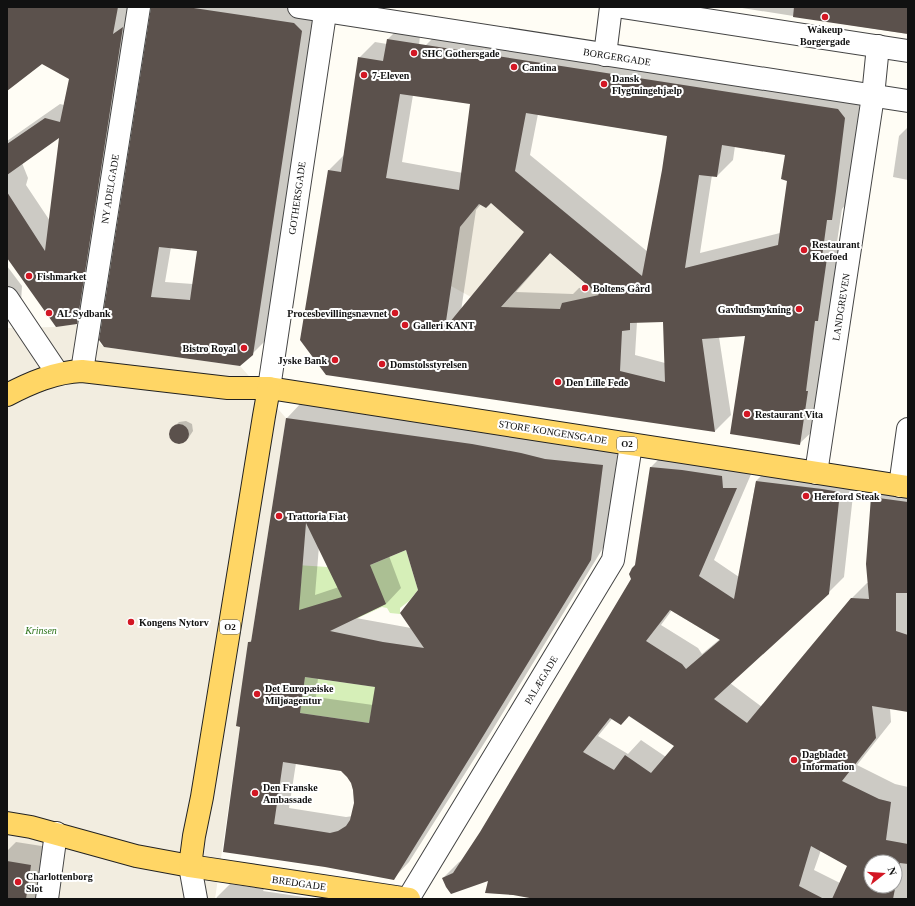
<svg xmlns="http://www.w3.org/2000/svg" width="915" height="906" font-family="Georgia,serif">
<rect width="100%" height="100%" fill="#fffdf5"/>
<!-- green -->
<g fill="#d6efb8">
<polygon points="406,550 418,590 409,601 400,608 400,614 390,613 387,608 382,607 358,618 342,620 296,631 302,573 296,565 328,567 368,566"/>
<polygon points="305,677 376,687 369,723 300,713"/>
</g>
<!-- plaza -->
<g fill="#f2ede0">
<polygon points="491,203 579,278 586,276 653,290 560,310 498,311 530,275 509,251 471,297 451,286 460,227 479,204 486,208"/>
<polygon points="75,324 104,347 240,366 286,418 251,642 248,642 240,727 215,899 26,899 7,861 7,328 56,327"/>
</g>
<!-- shadow -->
<g fill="#0003" fill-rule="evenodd">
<path d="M7,7h131l-47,301 -15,15 -69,-67v-115l53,-37 4,1 6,-27 -28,-15 -35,27zM60,136l-10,85 -24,-36 2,-7 -6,-15z"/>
<path d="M153,7h155l8,9 -49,323 -15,15 -148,-8zM171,247l27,3 -5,34 -28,-2z"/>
<polygon points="736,7 908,7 908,34 856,26"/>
<path d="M404,23l17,3 -5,49 10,-30 16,-16 418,72 -8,73 -5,29 -5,6 -5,33h5l-26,186 -16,15 -54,-108 -27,2 12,78 -16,16 -388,-57 2,-204 15,-15 15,-97 16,-16 12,2 1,-5zM413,95l58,8 -8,70 -61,-11zM538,114l130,22 -5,34 -15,82 -118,-97zM735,146l51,8 2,26 -8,53 -80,20 12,-78 5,1 16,-16zM491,202l35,30 -65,79 15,-101 5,-6zM550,253l39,33 -10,2 -6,6 -57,-2zM664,321l1,42 -30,-8 2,-33z"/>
<polygon points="908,127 908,180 893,177 899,136"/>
<polygon points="7,266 22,286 21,302 7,316"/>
<path d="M302,402l316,48 -12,93 -116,191 -81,128 -16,17 -68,-13 -101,-15 17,-125 8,-84 4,-3 34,-221zM319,546l20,41 -24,8zM407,549l12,41 -8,38 -55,-10 30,-14 15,-16 -12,-32zM318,678l58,8 -3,19 -57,-8zM296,763l45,7 7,6 4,7 3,20 -2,13 -7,1 -57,-9z"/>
<polygon points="186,421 192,424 193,431 189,437 184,442 178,443 172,440 170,433 174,427 179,422"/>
<path d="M667,451l70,9 2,12h13l-38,88 25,17 17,-96 16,-16 83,12 -11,100 -16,16 -98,90 32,24 89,-108 16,-16h2l3,-85 16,-16 20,2v227l-18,-3 1,14 -34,43 38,19 13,3v112h-366l-52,-20 -47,-1 16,-16 3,-1 19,-29 152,-253 3,-13 15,-99zM672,610l48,29 -18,15 -4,-6 -37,-23zM630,715l46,31 -10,11 -25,-17 -13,14 -30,-18 14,-17zM821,850l28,15 -9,18 -26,-13zM871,862h24v24h-24z"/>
<polygon points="16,842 48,847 41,899 7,899 7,851"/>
<polygon points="230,884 264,889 263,891 317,899 216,899 217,897"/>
</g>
<!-- building -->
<g fill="#5b514c" fill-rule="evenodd">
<polygon points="7,7 118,7 113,34 123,27 77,324 56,327 7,258 7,192 45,251 59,138 7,175 7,144 45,118 60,122 69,79 42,64 7,91"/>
<path d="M151,7h36l107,16 8,8 -49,324 -13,11 -136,-19 -5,-7zM159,247l38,4 -7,49 -39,-3z"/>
<polygon points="794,7 908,7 908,34 793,17"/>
<path d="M387,39l451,70 7,9 -9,73 -4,29h-5l-5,37 5,1 -9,63h-3l-9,70h2l-8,54 -70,-11 15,-98 -43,3 13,93 -389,-57 -26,-35 28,-170 13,2 17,-115 25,4zM400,94l70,10 -11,86 -73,-12zM526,113l141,23 -5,34 -20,106 -127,-105zM722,145l63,10 -4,24 6,2 -9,64 -93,23 14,-93 18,2zM491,203l33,29 -79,96 15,-101 19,-23 7,4zM550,253l49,42 -37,8 -2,6 -59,-2zM663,322l2,60 -45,-11 2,-40 8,-1v-7z"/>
<path d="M286,418l186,26 49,9 24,6 58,6 -12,95 -117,191 -80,129 -69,-13 -102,-15 17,-125 -4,-1 12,-84h3zM306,523l36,74 -43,13zM406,550l12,40 -18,23 24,35 -41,-6 -53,-11 56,-27 -16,-39zM305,677l70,10 -6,36 -69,-10zM283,762l58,9 6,6 4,6 2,7 1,13 -4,17 -4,6 -8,5 -8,2 -56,-9z"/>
<circle cx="179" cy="434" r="10"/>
<path d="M650,467l32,3 40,6 1,12h14l-38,88 35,23 22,-118 66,8 18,3 -11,102 -115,105 33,24 104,-125 18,1 -3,-35 5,-67 37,5v91h-12v38l12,4v77l-36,-6 4,32 -34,43 37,18 12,3 -5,38 22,4v20l-8,-1 -7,36h-61l15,-33 -36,-20 -12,40 25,13h-289l-22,-4 -28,-2 3,-12 -37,13 -5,-7 -4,-9 11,-5 27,-41 151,-253 -2,-5 3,-6 3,-3zM670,610l50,30 -34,29 -4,-5 -36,-23zM629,716l45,30 -23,27 -26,-18 -11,15 -31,-18 27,-34 11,7zM871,862h24v24h-24z"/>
<polygon points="7,861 31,865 26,899 7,899"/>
</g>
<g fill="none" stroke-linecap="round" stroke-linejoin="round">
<!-- minor casing -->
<g stroke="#444" stroke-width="24">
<g id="minor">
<polyline points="299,7 908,101"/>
<polyline points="622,7 908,51"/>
<polyline points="605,55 611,7"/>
<polyline points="7,298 58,374"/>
<polyline points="82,371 139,7"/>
<polyline points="269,388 326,7"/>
<polyline points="816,473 873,96 878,46"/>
<polyline points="900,486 908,429"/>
<polyline points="190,866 196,899"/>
<polyline points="47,899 56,833"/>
<polyline points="408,899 613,560 631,445"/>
</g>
</g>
<!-- major casing -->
<g stroke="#222" stroke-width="24">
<g id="major">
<path d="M7,395c23,-12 48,-23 75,-24l146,17h41l639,99"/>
<polyline points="7,823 31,827 136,856 190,866 409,899"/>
<polyline points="190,866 194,836 202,797 264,416 269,388"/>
</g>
</g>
<!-- minor -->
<use href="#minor" stroke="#fff" stroke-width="22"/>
<!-- major -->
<use href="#major" stroke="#ffd665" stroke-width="22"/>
</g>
<!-- markers -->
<g fill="#d31724" stroke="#fff" stroke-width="1.5">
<circle cx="825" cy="17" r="4"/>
<circle cx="414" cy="53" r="4"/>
<circle cx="514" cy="67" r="4"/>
<circle cx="364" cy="75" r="4"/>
<circle cx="604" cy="84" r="4"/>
<circle cx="804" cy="250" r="4"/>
<circle cx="29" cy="276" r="4"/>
<circle cx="585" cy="288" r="4"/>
<circle cx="799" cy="309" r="4"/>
<circle cx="49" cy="313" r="4"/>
<circle cx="395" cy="313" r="4"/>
<circle cx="405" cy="325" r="4"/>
<circle cx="244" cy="348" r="4"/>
<circle cx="335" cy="360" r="4"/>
<circle cx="382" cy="364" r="4"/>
<circle cx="558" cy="382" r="4"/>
<circle cx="747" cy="414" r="4"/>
<circle cx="806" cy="496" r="4"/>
<circle cx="279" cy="516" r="4"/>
<circle cx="131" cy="622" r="4"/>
<circle cx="257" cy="694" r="4"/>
<circle cx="794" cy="760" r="4"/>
<circle cx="255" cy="793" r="4"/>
<circle cx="18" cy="882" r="4"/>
</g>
<g text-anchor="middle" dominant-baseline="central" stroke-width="4" stroke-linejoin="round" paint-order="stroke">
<!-- shield labels -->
<g fill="#fff" stroke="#585858" stroke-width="1">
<rect x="617" y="437" width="20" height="14" rx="3"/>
<rect x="220" y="620" width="20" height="14" rx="3"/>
</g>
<g font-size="9" font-weight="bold" fill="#111">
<text x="627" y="444">O2</text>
<text x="230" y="627">O2</text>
</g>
<!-- poi labels -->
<g font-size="10" font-weight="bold" fill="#111" stroke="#fff" text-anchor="start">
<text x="825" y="29" text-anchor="middle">Wakeup<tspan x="825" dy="12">Borgergade</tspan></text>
<text x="422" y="53">SHC Gothersgade</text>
<text x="522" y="67">Cantina</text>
<text x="372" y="75">7-Eleven</text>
<text x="612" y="78">Dansk<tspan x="612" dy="12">Flygtningehjælp</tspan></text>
<text x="812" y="244">Restaurant<tspan x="812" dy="12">Koefoed</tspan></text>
<text x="37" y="276">Fishmarket</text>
<text x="593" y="288">Boltens Gård</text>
<text x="791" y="309" text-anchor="end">Gavludsmykning</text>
<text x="57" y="313">AL Sydbank</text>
<text x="387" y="313" text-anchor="end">Procesbevillingsnævnet</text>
<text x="413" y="325">Galleri KANT</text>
<text x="236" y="348" text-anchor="end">Bistro Royal</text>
<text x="327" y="360" text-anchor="end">Jyske Bank</text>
<text x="390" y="364">Domstolsstyrelsen</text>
<text x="566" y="382">Den Lille Fede</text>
<text x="755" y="414">Restaurant Vita</text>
<text x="814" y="496">Hereford Steak</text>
<text x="287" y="516">Trattoria Fiat</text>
<text x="139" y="622">Kongens Nytorv</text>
<text x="265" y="688">Det Europæiske<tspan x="265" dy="12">Miljøagentur</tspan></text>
<text x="802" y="754">Dagbladet<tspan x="802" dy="12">Information</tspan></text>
<text x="263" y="787">Den Franske<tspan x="263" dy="12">Ambassade</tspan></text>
<text x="26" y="876">Charlottenborg<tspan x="26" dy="12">Slot</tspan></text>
</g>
<!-- street labels -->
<g font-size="10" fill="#111" stroke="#fff">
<text transform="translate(617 57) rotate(9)">BORGERGADE</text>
<text transform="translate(110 189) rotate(-81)">NY ADELGADE</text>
<text transform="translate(297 198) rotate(-82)">GOTHERSGADE</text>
<text transform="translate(841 307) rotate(-81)">LANDGREVEN</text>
<text transform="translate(553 432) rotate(9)">STORE KONGENSGADE</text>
<text transform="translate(541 680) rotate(-59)">PALÆGADE</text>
<text transform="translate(299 883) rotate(8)">BREDGADE</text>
</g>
<!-- park labels -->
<g font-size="10" font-style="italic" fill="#2c7218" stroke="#fff">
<text x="41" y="630">Krinsen</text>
</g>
</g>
<!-- border -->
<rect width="915" height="906" fill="none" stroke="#111111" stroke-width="16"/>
<!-- north arrow -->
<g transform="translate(883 874) rotate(73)"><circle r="19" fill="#ffffff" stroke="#a0a0a0"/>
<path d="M0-3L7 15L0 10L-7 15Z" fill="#d31724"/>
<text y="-6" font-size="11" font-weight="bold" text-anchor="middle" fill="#111111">N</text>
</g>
</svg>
